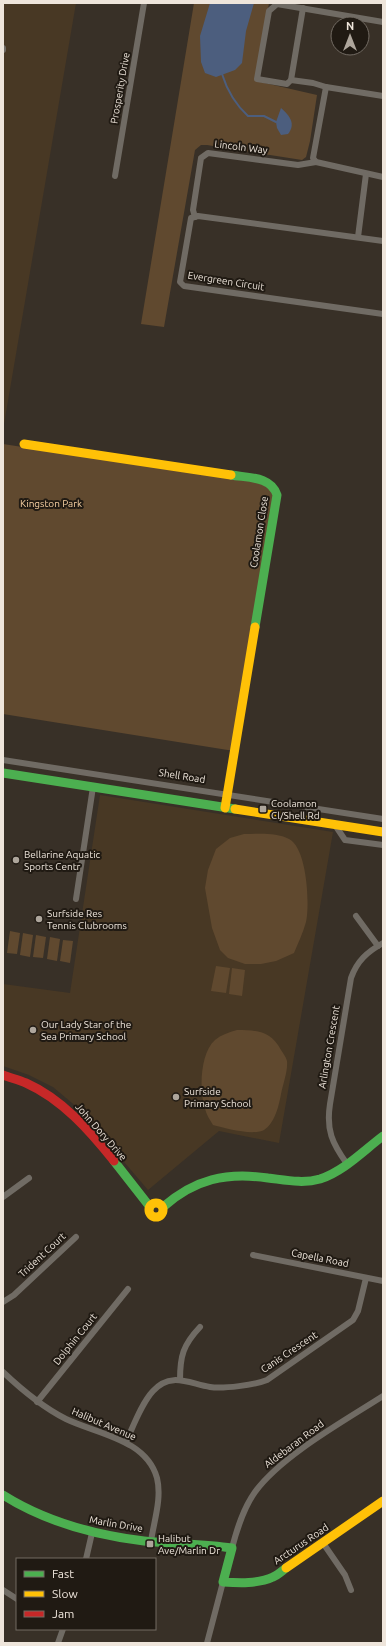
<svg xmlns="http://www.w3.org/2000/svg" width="386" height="1646" font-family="Ubuntu,sans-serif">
<rect width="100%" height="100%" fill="#383027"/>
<!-- built -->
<g fill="#483824">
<polygon points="3,3 76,3 3,430"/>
<polygon points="100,795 333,832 279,1143 219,1131 148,1190 78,1108 53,1087 29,1075 3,1066 3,984 70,993"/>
</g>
<!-- green -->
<g fill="#60492f">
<polygon points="194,3 269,3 256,81 317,95 310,141 306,157 302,160 207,145 201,145 195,150 164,327 141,324"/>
<polygon points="3,444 107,460 265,480 277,495 234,751 3,714"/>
<path d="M244,834c14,0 32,-2 45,5 18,9 21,65 17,83 -3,11 -8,21 -12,31l-18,8 -15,3h-16l-17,-6 -8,-8 -8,-22 -7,-40 3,-18 8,-21 14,-11z"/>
<polygon points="10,931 20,933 17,954 7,953"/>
<polygon points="23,933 33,935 30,957 20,955"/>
<polygon points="36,935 46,937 43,958 33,957"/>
<polygon points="50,937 60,939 57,961 47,959"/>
<polygon points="63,940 73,941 70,963 60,961"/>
<polygon points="216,966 230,968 226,993 211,991"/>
<polygon points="232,968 245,970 242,996 229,994"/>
<path d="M237,1030c19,0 34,1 44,20 2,3 5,7 6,11 1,10 -4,23 -6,33 -2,11 -6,29 -17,36 -12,6 -39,-2 -51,-5 -3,-5 -7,-11 -8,-17 -6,-17 -5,-55 10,-68 6,-5 14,-8 22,-10z"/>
</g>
<!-- water -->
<g fill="#4c5e7e">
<polygon points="210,3 254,3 246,31 242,63 235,70 216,77 205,73 201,62 200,36"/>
<path d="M281,108c9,8 15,16 7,26l-7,1 -4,-7 -1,-6z"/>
</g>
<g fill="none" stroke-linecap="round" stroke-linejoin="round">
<!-- stream -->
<path stroke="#4c5e7e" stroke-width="2" d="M222,74c5,16 14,31 26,42h16l12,6"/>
<!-- street -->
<g stroke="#706b64" stroke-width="6">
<polyline points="277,4 269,11 257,79 287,84 291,80"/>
<polyline points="277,4 383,22"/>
<polyline points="303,8 291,80 313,83 326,87"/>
<polyline points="3,48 3,50"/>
<polyline points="383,96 326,87 313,158 316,162 383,177"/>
<polyline points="115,176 144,3"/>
<polyline points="195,217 193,210 201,158 208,153 298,165 316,162"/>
<polyline points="358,237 366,174"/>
<polyline points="383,241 198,216 191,218 180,282 184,286 383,314"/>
<polyline points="3,760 383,819"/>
<polyline points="335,825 345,840 383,845"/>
<polyline points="76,899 93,787"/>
<polyline points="356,916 378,946"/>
<path d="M347,1164c-15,-21 -21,-34 -17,-60l21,-126c6,-17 16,-26 32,-35"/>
<polyline points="3,1197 29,1178"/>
<polyline points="253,1255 383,1281"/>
<polyline points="3,1302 14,1295 76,1237"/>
<path d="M3,1372c19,18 39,35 63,47 31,15 80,20 91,59 5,20 -3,43 -6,63"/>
<path d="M180,1380c0,-24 3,-35 20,-53"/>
<polyline points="37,1402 128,1289"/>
<path d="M126,1442c7,-15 15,-38 27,-51 18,-20 37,-7 57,-4 13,2 45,-2 57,-7l86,-60 5,-9 8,-33"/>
<polyline points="323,1543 345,1575 351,1590"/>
<path d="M232,1548c5,-19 11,-39 23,-56 26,-36 89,-71 128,-96"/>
<polyline points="86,1559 92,1533"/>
<polyline points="3,1590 17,1599"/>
<polyline points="58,1643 63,1629"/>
<polyline points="207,1643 223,1582"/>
</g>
<!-- fast -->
<g stroke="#4caf50" stroke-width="9">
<path d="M231,475c17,3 40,1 46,20l-22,132"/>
<polyline points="3,773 235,809"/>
<polyline points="114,1161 150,1207"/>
<path d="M163,1207c32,-28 63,-35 105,-29 17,2 35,6 52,1 24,-8 43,-28 63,-43"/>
<path d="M3,1495c43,27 91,40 141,46 29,3 59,3 88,7l-9,34c16,1 35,2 50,-5 5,-2 9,-6 13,-9"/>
</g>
<!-- slow -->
<g stroke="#ffc107" stroke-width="9">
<polyline points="24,444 231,475"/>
<polyline points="225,808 255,627"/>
<polyline points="235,809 383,832"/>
<circle cx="156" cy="1210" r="7"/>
<polyline points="286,1568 383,1501"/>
</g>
<!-- jam -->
<path stroke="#c62828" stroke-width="9" d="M3,1075c8,3 16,5 23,8 36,16 64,48 88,78"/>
</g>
<!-- markers -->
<g fill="#aea69c" stroke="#201a13" stroke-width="1.5">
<rect x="259" y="805" width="8" height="8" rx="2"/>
<circle cx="16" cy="860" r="4"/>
<circle cx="39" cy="919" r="4"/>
<circle cx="33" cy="1030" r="4"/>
<circle cx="176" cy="1097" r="4"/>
<rect x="146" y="1540" width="8" height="8" rx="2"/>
</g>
<g text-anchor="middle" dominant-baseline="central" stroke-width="4" stroke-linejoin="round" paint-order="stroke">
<!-- street labels -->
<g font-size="10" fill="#eee5db" stroke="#201a13">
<text transform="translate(120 88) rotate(-80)">Prosperity Drive</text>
<text transform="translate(241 147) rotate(7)">Lincoln Way</text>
<text transform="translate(226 281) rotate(9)">Evergreen Circuit</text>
<text transform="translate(259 532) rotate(-81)">Coolamon Close</text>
<text transform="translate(182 776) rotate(9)">Shell Road</text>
<text transform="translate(329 1047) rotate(-80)">Arlington Crescent</text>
<text transform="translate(101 1132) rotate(49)">John Dory Drive</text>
<text transform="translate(42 1255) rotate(-43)">Trident Court</text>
<text transform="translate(320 1258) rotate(11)">Capella Road</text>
<text transform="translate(75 1339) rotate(-51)">Dolphin Court</text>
<text transform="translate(289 1352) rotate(-34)">Canis Crescent</text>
<text transform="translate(104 1424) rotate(23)">Halibut Avenue</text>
<text transform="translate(294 1444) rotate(-37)">Aldebaran Road</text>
<text transform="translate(116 1524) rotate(10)">Marlin Drive</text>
<text transform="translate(301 1544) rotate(-34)">Arcturus Road</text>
</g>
<!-- park labels -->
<g font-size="10" fill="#fad3a5" stroke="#201a13">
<text x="51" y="503">Kingston Park</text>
</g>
<!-- poi labels -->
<g font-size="10" fill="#eee5db" stroke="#201a13" text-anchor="start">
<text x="271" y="803">Coolamon<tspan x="271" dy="12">Cl/Shell Rd</tspan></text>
<text x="24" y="854">Bellarine Aquatic<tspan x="24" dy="12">Sports Centr</tspan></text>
<text x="47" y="913">Surfside Res<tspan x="47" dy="12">Tennis Clubrooms</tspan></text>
<text x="41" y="1024">Our Lady Star of the<tspan x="41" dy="12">Sea Primary School</tspan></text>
<text x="184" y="1091">Surfside<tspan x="184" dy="12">Primary School</tspan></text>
<text x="158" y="1538">Halibut<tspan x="158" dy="12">Ave/Marlin Dr</tspan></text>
</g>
</g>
<!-- border -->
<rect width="386" height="1646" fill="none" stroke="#eee5db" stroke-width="8"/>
<!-- legend -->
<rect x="16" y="1558" width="140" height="72" fill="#201a13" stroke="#726b63"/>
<rect x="24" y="1571" width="20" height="6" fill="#4caf50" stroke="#726b63"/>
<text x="52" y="1578" font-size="12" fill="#eee5db">Fast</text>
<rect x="24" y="1591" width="20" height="6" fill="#ffc107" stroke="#726b63"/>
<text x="52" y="1598" font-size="12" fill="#eee5db">Slow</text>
<rect x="24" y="1611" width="20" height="6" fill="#c62828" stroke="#726b63"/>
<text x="52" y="1618" font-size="12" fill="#eee5db">Jam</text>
<!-- north arrow -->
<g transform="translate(350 36)"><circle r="19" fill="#201a13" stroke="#726b63"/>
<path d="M0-3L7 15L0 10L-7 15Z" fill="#aea69c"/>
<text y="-6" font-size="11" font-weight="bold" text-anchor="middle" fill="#eee5db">N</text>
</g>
</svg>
